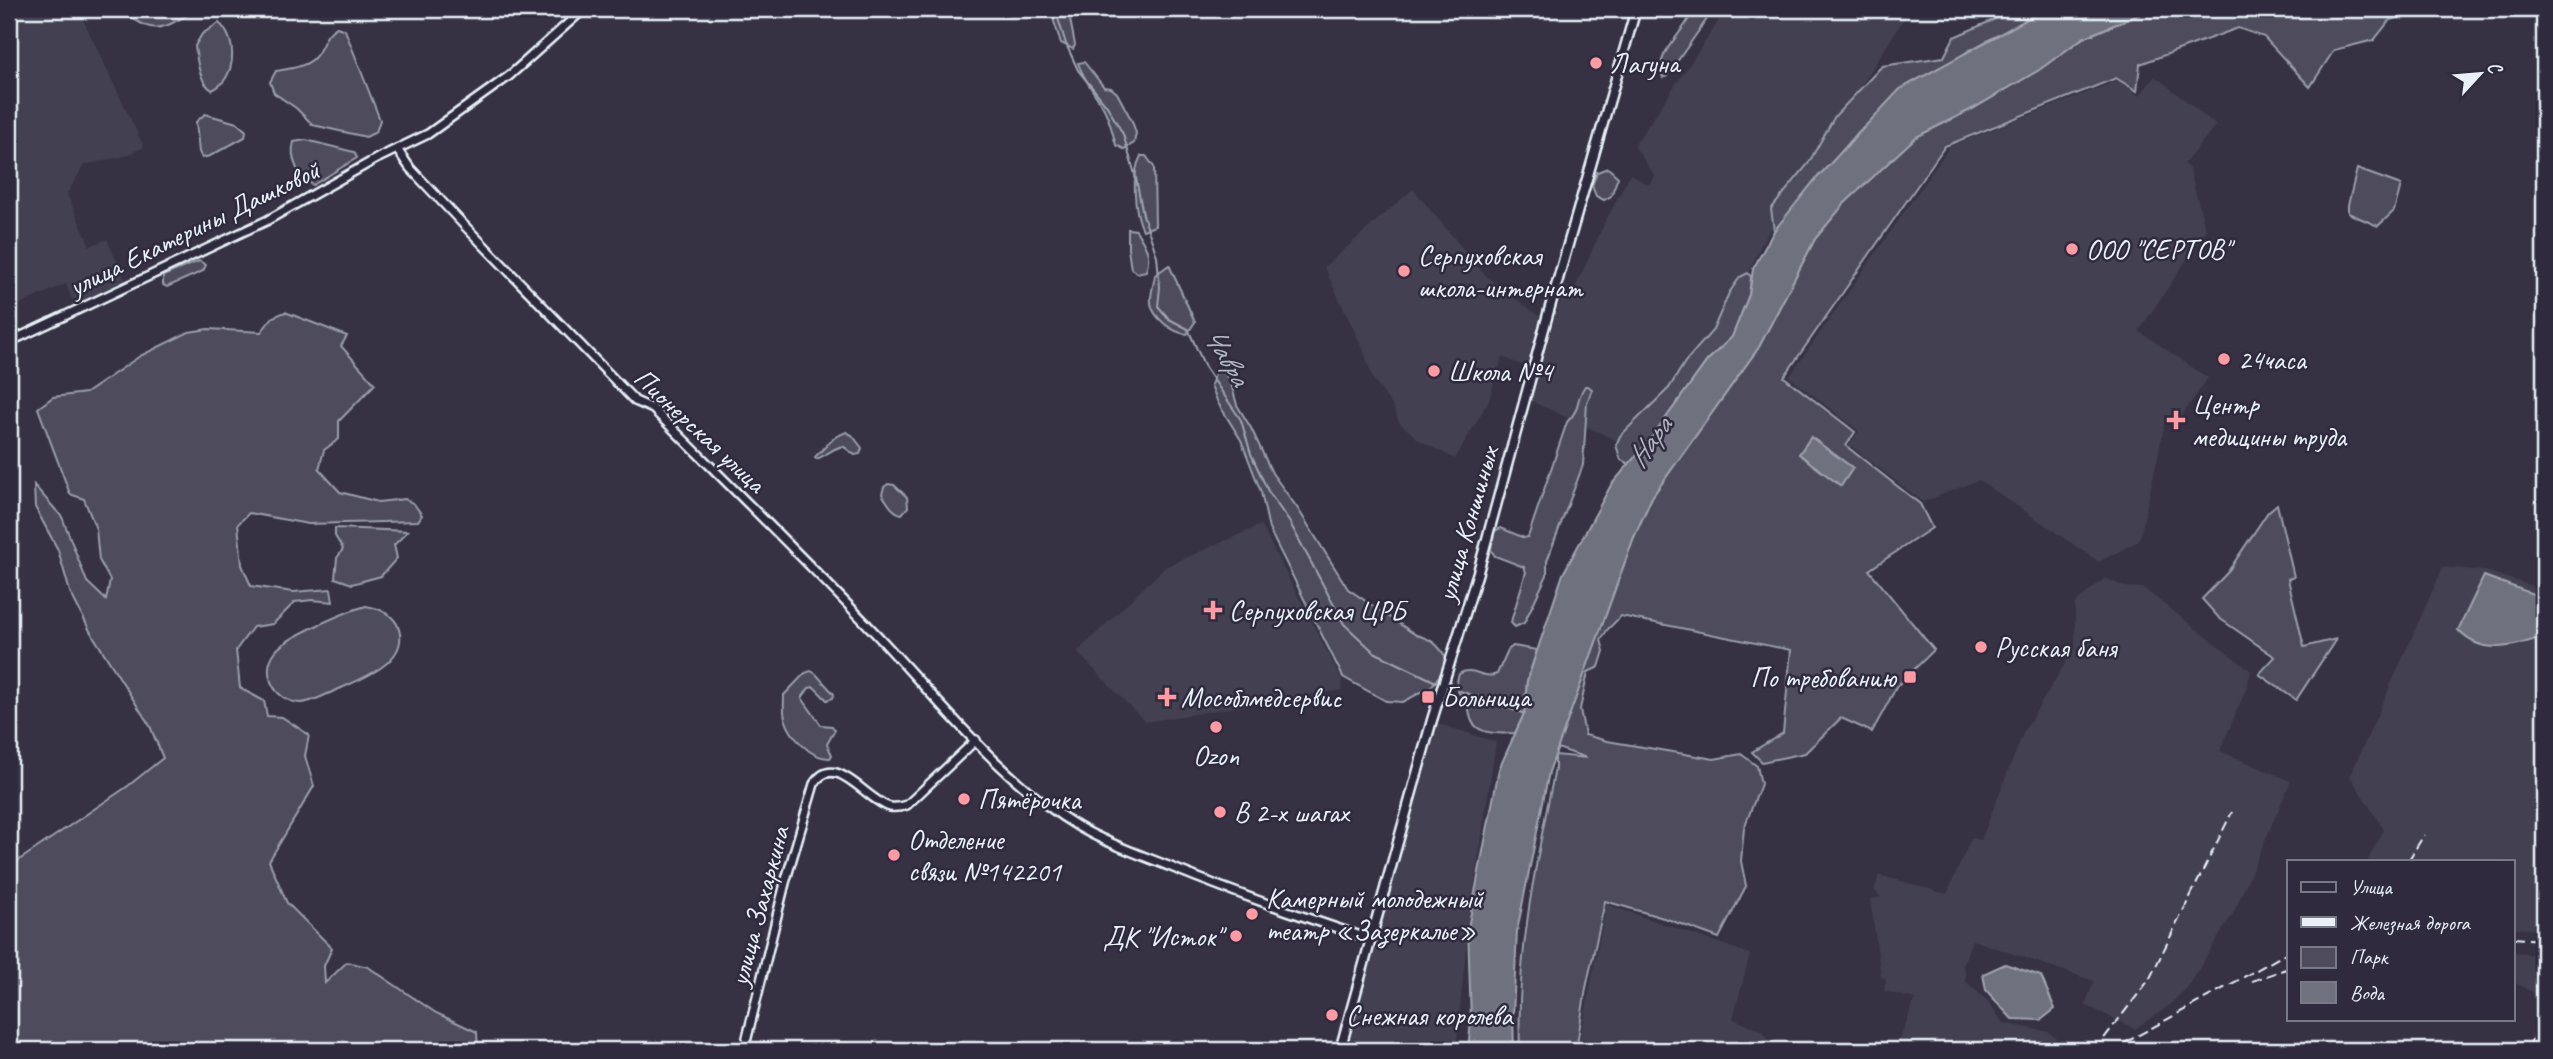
<svg xmlns="http://www.w3.org/2000/svg" width="2553" height="1059" font-family="Caveat,sans-serif">
<rect width="100%" height="100%" fill="#363244"/>
<filter id="ink" filterUnits="userSpaceOnUse"><feTurbulence type="fractalNoise" baseFrequency=".0143" numOctaves="2"/><feDisplacementMap in="SourceGraphic" scale="14" xChannelSelector="R" yChannelSelector="G"/><feConvolveMatrix kernelMatrix="1 2 1 2 8 2 1 2 1" color-interpolation-filters="sRGB"/></filter>
<g filter="url(#ink)">
<!-- built -->
<g fill="#433f51">
<polygon points="9,9 78,9 144,147 125,156 84,165 67,194 90,246 107,239 125,280 74,305 66,284 9,309"/>
<polygon points="1727,9 1910,9 1761,245 1724,331 1635,449 1531,401 1557,310 1566,287 1574,290 1604,224 1630,174 1649,185 1655,176 1634,146"/>
<polygon points="2155,76 2216,125 2184,164 2189,168 2206,231 2139,331 2208,378 2175,425 2166,419 2140,537 2135,543 2099,562 1979,480 1923,502 1849,445 1859,431 1789,377 1950,146 2119,80 2139,96"/>
<polygon points="1413,189 1486,276 1540,317 1526,367 1502,357 1489,400 1455,459 1419,440 1399,422 1393,407 1373,379 1363,349 1324,267"/>
<polygon points="1261,525 1342,680 1342,690 1145,722 1077,652 1165,567"/>
<polygon points="2443,567 2486,571 2544,590 2544,930 2513,928 2513,861 2367,861 2384,830 2350,776"/>
<polygon points="2105,578 2125,587 2143,588 2251,671 2247,687 2220,751 2291,781 2234,912 2187,988 2166,1008 2135,1029 2085,1005 2094,981 1972,940 1963,965 1966,975 1965,981 1990,1003 2003,1023 2049,1032 2056,1038 2050,1050 1896,1050 1915,999 1884,991 1886,979 1881,977 1870,899 1881,897 1874,890 1879,875 1947,894 1971,838 1981,840 2024,731 2075,647 2075,603"/>
<polygon points="1436,723 1496,742 1468,928 1456,1050 1344,1050"/>
<polygon points="1606,904 1750,954 1733,1019 1761,1030 1779,1050 1578,1050"/>
<polygon points="2513,952 2544,956 2544,998 2513,982"/>
</g>
<!-- green -->
<g fill="#4d4b5c" stroke="#9a9eaa" stroke-width="2">
<path d="M121,9h77c-35,19 -43,30 -77,0z"/>
<polygon points="1050,9 1068,9 1075,45 1073,49 1061,43"/>
<path d="M1689,9h17l1,10 -40,57 -4,2c-10,-26 21,-43 29,-66z"/>
<path d="M2152,9h281l-43,11 -16,20 -40,10 -24,37 -46,-50 -26,-9 -98,36 -3,27 -21,-13 -171,68 -161,231 71,55 -9,14 74,58 12,24 -63,42 65,80 -37,36 -25,46 -31,-14 -36,35 -43,9 -10,-10 31,-19 8,-83 -170,-34 -14,14 -6,10 3,11 -5,16 -11,5 -8,37 5,26 22,6 107,18 27,-5 16,12 4,18 -17,44 -3,33 5,25 -27,52 -52,-19 -62,-18 -19,87 -10,62h-56c-4,-95 16,-188 35,-281v-14l32,3 -30,-10 77,-211 18,-40 107,-150 56,-108 29,-36 72,-66 58,-29 65,-38 44,-32z"/>
<polygon points="2016,10 2026,20 1968,51 1859,131 1774,231 1771,209 1808,164 1835,116 1882,66 1944,57 1954,37"/>
<path d="M219,23c19,16 18,56 -7,67 -13,-8 -15,-30 -17,-44l7,-12z"/>
<path d="M337,27l8,3 35,90 -4,12 -10,5 -53,-12 -17,-17 -22,-15 -4,-11 6,-11c11,-2 30,-4 38,-13 10,-10 9,-24 23,-31z"/>
<path d="M1084,62l20,25 7,1 6,5 15,28 4,12 -2,10 -10,6 -8,-4c-4,-13 -6,-26 -13,-38 -9,-15 -19,-27 -25,-44z"/>
<polygon points="205,114 237,123 246,131 245,137 210,156 202,158 199,152 196,122"/>
<path d="M306,140l48,12 3,6 -44,27c-14,-6 -24,-27 -19,-43z"/>
<path d="M1141,156h5l8,11 1,59 -12,4c-9,-18 -12,-56 -2,-74z"/>
<polygon points="1608,168 1618,177 1611,196 1604,200 1596,196 1592,186 1597,172"/>
<polygon points="2357,169 2401,185 2394,211 2378,226 2348,213 2348,205"/>
<path d="M1128,229l8,1c9,16 16,23 10,41l-9,2 -6,-4 -3,-20z"/>
<polygon points="199,261 206,265 203,271 167,287 163,285 163,276"/>
<path d="M1169,265l26,57 -8,12c-14,-1 -34,-16 -36,-31 -1,-8 3,-20 4,-28z"/>
<polygon points="1748,273 1751,277 1749,295 1732,337 1707,361 1653,436 1629,464 1621,460 1616,445 1620,436 1669,388 1685,362 1713,330 1729,293 1740,277"/>
<polygon points="285,312 347,336 341,346 375,384 339,421 339,439 324,450 319,469 340,492 378,502 405,499 414,504 422,515 418,521 308,524 249,513 238,524 242,565 251,586 293,592 331,589 333,602 312,600 295,602 273,624 253,627 236,650 240,688 264,701 267,716 282,717 309,735 305,756 314,786 269,861 287,903 332,948 324,966 325,983 347,962 368,967 436,1013 477,1032 478,1050 9,1050 9,867 128,786 163,758 150,726 90,631 70,592 58,550 35,507 34,485 62,517 87,582 106,600 110,580 99,560 96,529 84,499 70,494 38,408 53,397 86,393 140,356 189,332 208,329 261,332 273,317"/>
<path d="M1216,371l7,1 7,8 7,25 14,23 21,45 26,36 50,80 68,46c16,4 21,9 30,22l-2,12 -13,18 -28,15 -17,-1 -43,-24 -74,-148 -8,-37 -20,-52 -23,-37 -7,-18z"/>
<path d="M1585,386h3l4,3 -5,14 -4,62 -36,96v14l-23,48 -9,4 -4,-4 1,-5 14,-46 -2,-5 -29,-11 -4,-6 3,-19 7,-3 23,10 4,-1 39,-115c14,-13 8,-22 18,-36z"/>
<path d="M846,432l6,3 10,13 -2,6 -5,1c-4,-2 -7,-6 -11,-8 -7,-3 -21,11 -28,12l-1,-2 20,-20z"/>
<path d="M888,484l6,1 13,12 1,10 -6,7c-9,-1 -15,-12 -20,-20l2,-7z"/>
<polygon points="2277,504 2294,577 2288,579 2304,647 2336,639 2296,700 2259,674 2275,657 2219,618 2202,599 2227,573 2268,512"/>
<polygon points="335,528 408,531 394,545 397,558 381,576 352,584 335,578 337,558 343,549 335,536"/>
<path d="M366,606c12,2 24,6 31,18 18,39 -42,57 -67,69 -10,4 -20,10 -30,10 -26,-2 -40,-31 -25,-51 10,-15 73,-41 91,-46z"/>
<path d="M1513,646l24,4 -10,31 -3,33 -9,19c-14,1 -39,2 -44,-14 -2,-6 -1,-11 -5,-16 -8,-10 -12,-16 -7,-29 13,-9 24,6 38,0l11,-24z"/>
<path d="M811,671l5,3 18,20 -1,4 -6,2 -13,-13 -5,1 -7,10 19,27 11,1 3,4 -8,14 5,11 -2,3c-19,1 -40,-22 -45,-40 -2,-7 -1,-16 -1,-23l21,-22z"/>
</g>
<!-- water -->
<g fill="#70717f" stroke="#a0a4af" stroke-width="2">
<polygon points="2043,9 2152,9 2083,38 2039,70 1974,108 1916,137 1845,203 1815,239 1759,347 1652,497 1634,537 1549,772 1517,931 1513,1015 1514,1050 1468,1050 1471,1021 1468,928 1499,769 1524,714 1527,681 1563,574 1611,485 1653,436 1707,361 1732,337 1749,295 1753,269 1774,231 1814,181 1900,89 2026,20"/>
<polygon points="1811,437 1853,468 1841,486 1799,454"/>
<path d="M2484,576l60,22v32l-2,7c-29,10 -61,19 -84,-7z"/>
<polygon points="2005,964 2041,976 2055,1009 2041,1020 2012,1019 1986,990 1983,974"/>
</g>
<g fill="none" stroke-linecap="round" stroke-linejoin="round">
<!-- stream -->
<g stroke="#a0a4af" stroke-width="2">
<polyline points="1055,9 1066,44 1078,70 1107,106 1123,134 1136,178 1143,215 1157,256 1160,287 1158,306 1169,319 1188,329 1205,367 1241,420 1251,454 1268,491 1290,523 1344,624 1374,652 1436,682"/>
<polyline points="1460,691 1525,714"/>
</g>
<!-- tertiary casing -->
<g stroke="#e8f1f8" stroke-width="12">
<g id="tertiary">
<path d="M397,149l13,19 53,56 172,177 18,8c75,75 151,149 224,226 61,65 125,146 202,192 29,17 62,28 92,40 66,27 132,50 199,72"/>
<polyline points="9,342 266,221 376,159 428,134 509,76 584,9"/>
<path d="M744,1050l41,-167 29,-99c21,-34 51,16 76,23 6,1 11,0 17,-2l69,-65"/>
<polyline points="2532,1050 2544,1028"/>
</g>
</g>
<!-- secondary casing -->
<g stroke="#e8f1f8" stroke-width="13">
<polyline id="secondary" points="1340,1050 1432,720 1478,572 1548,314 1636,9"/>
</g>
<!-- tertiary -->
<use href="#tertiary" stroke="#2f2a3d" stroke-width="7"/>
<!-- secondary -->
<use href="#secondary" stroke="#2f2a3d" stroke-width="8"/>
<!-- rail -->
<g stroke="#e8f1f8" stroke-width="2" stroke-dasharray="10 5" stroke-linecap="butt">
<polyline points="2408,861 2424,835"/>
<polyline points="2513,938 2544,940"/>
<polyline points="2252,981 2289,968"/>
<polyline points="2095,1050 2149,980 2232,812"/>
<polyline points="2112,1050 2289,952"/>
</g>
</g>
</g>
<!-- markers -->
<g fill="#ff9aa2" stroke="#2f2a3d" stroke-width="2.5">
<circle cx="1596" cy="63" r="7"/>
<circle cx="2072" cy="249" r="7"/>
<circle cx="1404" cy="271" r="7"/>
<circle cx="2224" cy="359" r="7"/>
<circle cx="1434" cy="371" r="7"/>
<path d="M2172.5 409.5h7v7h7v7h-7v7h-7v-7h-7v-7h7z"/>
<path d="M1209.5 599.5h7v7h7v7h-7v7h-7v-7h-7v-7h7z"/>
<circle cx="1981" cy="647" r="7"/>
<rect x="1903" y="670" width="14" height="14" rx="3.5"/>
<path d="M1163.5 686.5h7v7h7v7h-7v7h-7v-7h-7v-7h7z"/>
<rect x="1421" y="690" width="14" height="14" rx="3.5"/>
<circle cx="1216" cy="727" r="7"/>
<circle cx="964" cy="799" r="7"/>
<circle cx="1220" cy="812" r="7"/>
<circle cx="894" cy="855" r="7"/>
<circle cx="1252" cy="914" r="7"/>
<circle cx="1236" cy="936" r="7"/>
<circle cx="1332" cy="1015" r="7"/>
</g>
<g text-anchor="middle" dominant-baseline="central" stroke-width="5" stroke-linejoin="round" paint-order="stroke">
<!-- poi labels -->
<g font-size="28" fill="#e8f1f8" stroke="#2f2a3d" text-anchor="start">
<text x="1610" y="63">Лагуна</text>
<text x="2086" y="249">ООО "СЕРТОВ"</text>
<text x="1418" y="255">Серпуховская<tspan x="1418" dy="32">школа-интернат</tspan></text>
<text x="2238" y="359">24часа</text>
<text x="1448" y="371">Школа №4</text>
<text x="2192" y="404">Центр<tspan x="2192" dy="32">медицины труда</tspan></text>
<text x="1229" y="610">Серпуховская ЦРБ</text>
<text x="1995" y="647">Русская баня</text>
<text x="1896" y="677" text-anchor="end">По требованию</text>
<text x="1181" y="697">Мособлмедсервис</text>
<text x="1442" y="697">Больница</text>
<text x="1216" y="755" text-anchor="middle">Ozon</text>
<text x="978" y="799">Пятёрочка</text>
<text x="1234" y="812">В 2-х шагах</text>
<text x="908" y="839">Отделение<tspan x="908" dy="32">связи №142201</tspan></text>
<text x="1266" y="898">Камерный молодежный<tspan x="1266" dy="32">театр «Зазеркалье»</tspan></text>
<text x="1222" y="936" text-anchor="end">ДК "Исток"</text>
<text x="1346" y="1015">Снежная королева</text>
</g>
<!-- street labels -->
<g font-size="28" fill="#e8f1f8" stroke="#2f2a3d">
<text transform="translate(194 228) rotate(-26)">улица Екатерины Дашковой</text>
<text transform="translate(700 430) rotate(43)">Пионерская улица</text>
<text transform="translate(1467 524) rotate(-74)">улица Коншиных</text>
<text transform="translate(759 906) rotate(-75)">улица Захаркина</text>
</g>
<!-- water labels -->
<g font-size="30" font-style="italic" fill="#b2b7c2" stroke="#2f2a3d">
<text transform="translate(1227 356) rotate(60)">Чавра</text>
<text transform="translate(1649 442) rotate(-54)">Нара</text>
</g>
</g>
<!-- margin -->
<rect width="2553" height="1059" fill="none" stroke="#2f2a3d" stroke-width="35"/>
<rect x="18" y="18" width="2518" height="1024" fill="none" stroke="#e8f1f8" stroke-width="2.5" filter="url(#ink)"/>
<!-- legend -->
<rect x="2287" y="860" width="228" height="161" fill="#2f2a3d" stroke="#797a88" stroke-width="2"/>
<rect x="2301" y="882" width="35" height="10" fill="#2f2a3d" stroke="#797a88" stroke-width="2"/>
<text x="2350" y="894" font-size="21" fill="#e8f1f8">Улица</text>
<rect x="2301" y="917" width="35" height="10" fill="#e8f1f8" stroke="#797a88" stroke-width="2"/>
<text x="2350" y="930" font-size="21" fill="#e8f1f8">Железная дорога</text>
<rect x="2301" y="947" width="35" height="21" fill="#4d4b5c" stroke="#797a88" stroke-width="2"/>
<text x="2350" y="964" font-size="21" fill="#e8f1f8">Парк</text>
<rect x="2301" y="982" width="35" height="21" fill="#70717f" stroke="#797a88" stroke-width="2"/>
<text x="2350" y="1000" font-size="21" fill="#e8f1f8">Вода</text>
<!-- north arrow -->
<g transform="translate(2480 74) rotate(64)" stroke="#2f2a3d" stroke-width="5" paint-order="stroke">
<path d="M0-5L12 26L0 18L-12 26Z" fill="#e8f1f8"/>
<text y="-10" font-size="19" font-weight="bold" text-anchor="middle" fill="#e8f1f8">С</text>
</g>
</svg>
